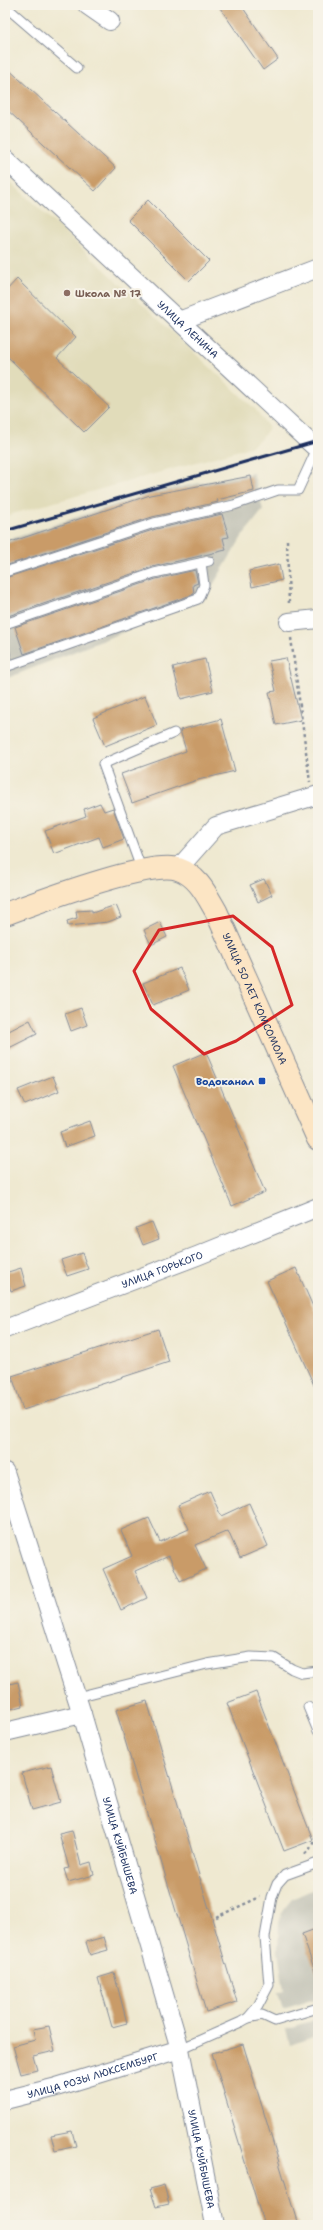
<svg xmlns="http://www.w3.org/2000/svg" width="323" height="2230" font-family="'Shantell Sans',sans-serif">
<rect width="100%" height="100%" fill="#f7f3e8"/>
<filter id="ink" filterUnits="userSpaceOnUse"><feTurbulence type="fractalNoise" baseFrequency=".025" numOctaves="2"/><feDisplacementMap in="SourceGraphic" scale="8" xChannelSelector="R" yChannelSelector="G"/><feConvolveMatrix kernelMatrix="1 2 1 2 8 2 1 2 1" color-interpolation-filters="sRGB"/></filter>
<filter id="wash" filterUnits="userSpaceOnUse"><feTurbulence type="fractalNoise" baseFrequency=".012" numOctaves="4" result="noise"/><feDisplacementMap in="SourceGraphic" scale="16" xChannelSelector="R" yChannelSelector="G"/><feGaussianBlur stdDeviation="0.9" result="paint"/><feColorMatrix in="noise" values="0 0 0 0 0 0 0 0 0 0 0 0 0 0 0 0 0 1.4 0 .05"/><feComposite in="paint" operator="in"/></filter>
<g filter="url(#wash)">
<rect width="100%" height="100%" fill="#efe9d1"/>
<!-- built -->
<polygon fill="#e1dcba" points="5,177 255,409 269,428 261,439 250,447 5,516"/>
<!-- industrial -->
<g fill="#c5c5b8">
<polygon points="253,473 263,510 243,535 204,600 5,679 5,541 153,492"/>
<polygon points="318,1887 318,1998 283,2009 278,1992 284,1990 278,1951 279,1922 283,1910 292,1899"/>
<polygon points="318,2019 318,2035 290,2045 286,2029"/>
</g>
<g id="blocks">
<!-- building -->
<g fill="#c99b68">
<polygon points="218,5 241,5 278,59 263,70"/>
<polygon points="5,66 116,168 95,191 5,108"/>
<polygon points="148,200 209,261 189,281 128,220"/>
<polygon points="17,279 76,337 57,358 109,407 84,432 5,354 5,292"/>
<polygon points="251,476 254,491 217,500 218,502 152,517 5,566 5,544 150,495"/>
<polygon points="222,514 229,537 223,538 226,550 152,567 5,617 5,578 156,529"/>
<polygon points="279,564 282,580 252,587 249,571"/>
<polygon points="195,570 198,583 193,585 194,594 24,654 15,627 156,579"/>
<polygon points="286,658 301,720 276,725 269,692 276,691 269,661"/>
<polygon points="205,659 213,691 181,699 173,667"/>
<polygon points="145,696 157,725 105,746 93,718"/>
<polygon points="221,719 235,771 194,781 132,803 121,774 186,751 180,730"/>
<polygon points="100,803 104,811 113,808 124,839 103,847 99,837 54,854 45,831 86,816 84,809"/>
<polygon points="264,879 272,895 258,902 250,885"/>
<polygon points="116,905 121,917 108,922 68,926 67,921 77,918 76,911 92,910 92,913"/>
<polygon points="160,922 167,937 151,945 144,930"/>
<polygon points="180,968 189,990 153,1005 143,983"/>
<polygon points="81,1008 87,1025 71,1031 65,1014"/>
<polygon points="30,1020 37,1034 5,1050 5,1033"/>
<polygon points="206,1052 265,1192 232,1206 173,1066"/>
<polygon points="53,1076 59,1091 25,1105 18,1090"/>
<polygon points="90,1121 95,1136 65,1147 60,1132"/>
<polygon points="152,1222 159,1239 143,1245 136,1228"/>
<polygon points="82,1253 88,1269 67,1276 61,1260"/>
<polygon points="21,1268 26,1286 11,1291 5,1273"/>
<polygon points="296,1268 318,1318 318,1394 267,1281"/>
<polygon points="158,1329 169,1362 23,1410 12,1376"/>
<polygon points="210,1491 221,1516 249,1503 268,1546 240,1558 228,1531 195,1545 206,1569 180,1581 169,1556 135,1571 147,1598 121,1610 103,1569 132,1556 121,1530 149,1518 160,1542 189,1529 178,1505"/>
<polygon points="18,1682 23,1706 7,1710 5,1685"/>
<polygon points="256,1692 313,1840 284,1851 227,1703"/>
<polygon points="147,1701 237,2002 206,2012 116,1710"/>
<polygon points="51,1766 61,1802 32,1810 22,1773"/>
<polygon points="72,1830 81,1865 91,1862 94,1875 68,1882 64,1869 69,1868 59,1833"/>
<polygon points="318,1928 318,1974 316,1974 302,1934"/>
<polygon points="104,1937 108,1950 90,1955 86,1942"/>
<polygon points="114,1973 127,2023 112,2027 98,1978"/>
<polygon points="49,2026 55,2051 33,2056 37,2070 21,2074 13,2046 35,2040 33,2029"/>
<polygon points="243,2044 288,2192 298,2225 264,2225 212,2053"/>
<polygon points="72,2131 76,2146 55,2151 51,2135"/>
<polygon points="164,2185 169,2204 156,2207 150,2189"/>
</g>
</g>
</g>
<g filter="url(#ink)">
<use href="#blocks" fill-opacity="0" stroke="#858c98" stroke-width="1"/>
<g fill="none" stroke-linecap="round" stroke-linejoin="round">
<!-- lane casing -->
<g stroke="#858c98" stroke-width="11">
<g id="lane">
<polyline points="5,6 77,68"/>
<polyline points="5,572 154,523 234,505 278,490 298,490 316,451"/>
<polyline points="5,624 154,573 209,561"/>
<polyline points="5,653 8,666 198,599 204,585 201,563"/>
<polyline points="142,871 103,764 174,733"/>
<polyline points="77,1697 207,1664 251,1657 274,1658 292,1669 302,1673 318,1671"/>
<polyline points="308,1707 318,1731"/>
<polyline points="248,2018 262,2015 275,2021 318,2008"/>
<polyline points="180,2049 241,2022 248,2018 258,2006 269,1985 265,1937 272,1897 277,1884 285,1875 318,1863"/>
</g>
</g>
<!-- street casing -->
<g stroke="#858c98" stroke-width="20">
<g id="street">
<polyline points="87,5 110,21"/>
<path id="s1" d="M5,159l313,291"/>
<polyline points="179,321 318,268"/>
<polyline points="289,622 318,619"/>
<polyline points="178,869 216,826 318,795"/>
<path id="s2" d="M5,1329l192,-73 121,-49"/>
<path id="s3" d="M5,1472l77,242 98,335 35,176"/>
<polyline points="5,1732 82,1714"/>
<path id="s4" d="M5,2100l48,-12 127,-39"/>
</g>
</g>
<!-- secondary casing -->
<g stroke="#858c98" stroke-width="24">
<g id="secondary">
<path id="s5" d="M5,914c33,-12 143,-54 173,-45 20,7 28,25 38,42l102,228"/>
</g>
</g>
<!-- path -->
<g stroke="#858c98" stroke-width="2.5" stroke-dasharray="3 3" stroke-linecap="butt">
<polyline points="287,540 289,605"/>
<polyline points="291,638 310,782"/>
<path d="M305,1854c18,-17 7,-31 13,-51"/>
<polyline points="216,1917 260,1897"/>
</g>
<!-- lane -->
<use href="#lane" stroke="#fff" stroke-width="9"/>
<!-- street -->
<use href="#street" stroke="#fff" stroke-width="18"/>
<!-- secondary -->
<use href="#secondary" stroke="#fce5c4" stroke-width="22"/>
<!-- rail -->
<polyline stroke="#1b2f5e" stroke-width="3" points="5,531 318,441"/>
</g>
</g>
<!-- marked area -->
<path fill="none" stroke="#d62828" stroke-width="3" stroke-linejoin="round" d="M233,916l39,31 20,58 -56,36 -32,13 -53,-45 -17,-38 25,-41z"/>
<!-- markers -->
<circle fill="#8d6e63" stroke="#f7f3e8" stroke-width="1.5" cx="67" cy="293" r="4"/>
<rect fill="#1a4fb4" stroke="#f7f3e8" stroke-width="1.5" x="258" y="1077" width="8" height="8" rx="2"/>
<g text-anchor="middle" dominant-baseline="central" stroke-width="4" stroke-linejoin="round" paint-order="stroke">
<!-- education labels -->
<g font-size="10" font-weight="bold" fill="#785e54" stroke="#f7f3e8" text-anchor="start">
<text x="75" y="293">Школа № 17</text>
</g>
<!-- street labels -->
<g font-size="10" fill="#1b2f5e" stroke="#f7f3e8">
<text stroke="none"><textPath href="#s1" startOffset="250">УЛИЦА ЛЕНИНА</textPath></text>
<text stroke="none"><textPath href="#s5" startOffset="334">УЛИЦА 50 ЛЕТ КОМСОМОЛА</textPath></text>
<text stroke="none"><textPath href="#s2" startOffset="168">УЛИЦА ГОРЬКОГО</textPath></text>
<text stroke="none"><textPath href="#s3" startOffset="391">УЛИЦА КУЙБЫШЕВА</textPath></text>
<text stroke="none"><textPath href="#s4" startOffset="91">УЛИЦА РОЗЫ ЛЮКСЕМБУРГ</textPath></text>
<text stroke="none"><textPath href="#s3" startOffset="715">УЛИЦА КУЙБЫШЕВА</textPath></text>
</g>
<!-- transit labels -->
<g font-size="10" font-weight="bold" fill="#164399" stroke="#f7f3e8" text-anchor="end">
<text x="254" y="1081">Водоканал</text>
</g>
</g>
<!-- margin -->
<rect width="323" height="2230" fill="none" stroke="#f7f3e8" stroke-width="20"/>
</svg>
